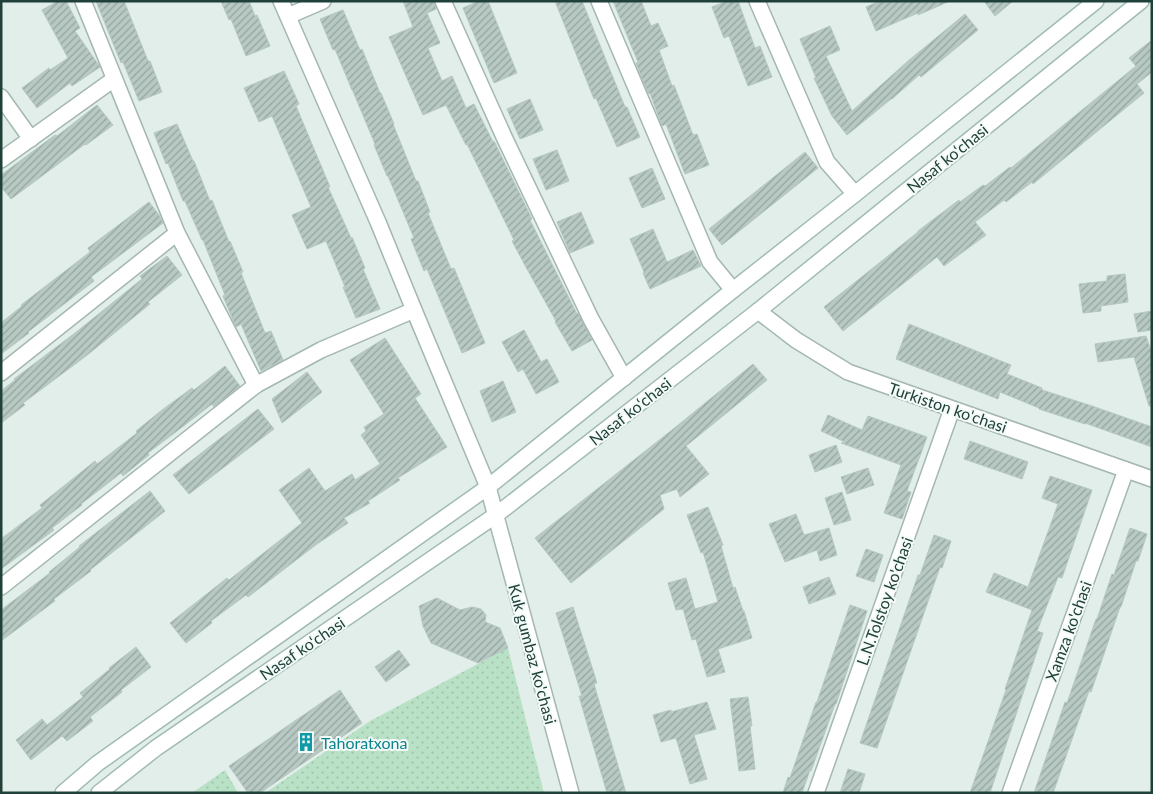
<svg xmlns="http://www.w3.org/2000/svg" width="1153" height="794" font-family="Lato,sans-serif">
<defs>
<pattern id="park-dots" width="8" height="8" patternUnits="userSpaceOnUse" patternTransform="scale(1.25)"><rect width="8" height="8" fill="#b9e1c6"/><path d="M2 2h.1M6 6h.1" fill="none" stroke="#9fc2ab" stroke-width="1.8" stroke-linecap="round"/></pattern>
<pattern id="building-hatch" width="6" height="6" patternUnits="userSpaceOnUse" patternTransform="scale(1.25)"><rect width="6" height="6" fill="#b7c9c2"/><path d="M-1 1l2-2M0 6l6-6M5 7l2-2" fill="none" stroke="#94a59f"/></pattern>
</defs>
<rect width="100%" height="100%" fill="#e2eee9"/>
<!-- park -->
<g fill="url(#park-dots)">
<polygon points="508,648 544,793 265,793 370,721"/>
<polygon points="225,770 238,793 192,793"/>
</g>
<!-- building -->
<g fill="url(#building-hatch)" stroke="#b4c8c1">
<polygon points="58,1 66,1 80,28 75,31 100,67 72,86 70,83 37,108 22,88 49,68 50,70 68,58 42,10"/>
<polygon points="96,1 124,1 148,61 150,61 162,92 139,101 123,62 121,63"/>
<polygon points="221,1 249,1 255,16 257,15 270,46 246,56 231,19 229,20"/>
<polygon points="403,1 434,1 436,9 427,13 440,43 428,48 442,81 452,76 466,108 474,104 493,142 494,141 532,219 530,220 577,314 578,313 592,340 572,351 555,322 556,321 527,269 512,241 514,240 467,144 466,145 446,105 423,115 389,37 413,27"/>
<polygon points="479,1 488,1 517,73 494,83 463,8"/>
<polygon points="555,1 582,1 625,107 627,107 640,137 617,147 596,98 594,99"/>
<polygon points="613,1 641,1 651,26 658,23 668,46 659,50 672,86 674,85 693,135 697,134 709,165 685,174 666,124 662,126 650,93 649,94 643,81 636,63 638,62"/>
<polygon points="727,1 738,1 755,48 760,46 772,77 748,86 729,36 724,38 712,7"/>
<polygon points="880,1 950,1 918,15 918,13 876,31 866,7"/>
<polygon points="984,1 1013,1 995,16"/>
<polygon points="343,10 360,50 362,49 380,93 381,93 394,124 393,124 416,181 418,181 430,212 428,213 451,269 454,268 485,343 462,353 427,269 424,271 411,239 414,238 388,176 387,176 374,145 375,144 352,89 352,90 335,49 333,50 320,19"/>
<polygon points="965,14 978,30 921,77 919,75 892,99 891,99 847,135 832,116 814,78 816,78 800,39 830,26 840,50 826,56 852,111 908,61"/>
<polygon points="1152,40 1152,72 1137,84 1144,93 1033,184 1032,182 1006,202 1004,200 975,222 986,235 944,266 937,257 843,331 824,307 918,232 918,231 959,200 960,202 983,185 985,186 1010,167 1011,168 1136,66 1129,58"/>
<polygon points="284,71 299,104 296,106 330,187 328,187 351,238 352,237 365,268 363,269 380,309 356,318 343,287 345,287 326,241 307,249 292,215 311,207 272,116 259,122 244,88"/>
<polygon points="530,99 543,130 520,139 507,109"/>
<polygon points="97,105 113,125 86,145 85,144 11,199 1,187 1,175 55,135 57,136"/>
<polygon points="177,124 193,161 194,161 210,201 212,200 229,242 230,241 243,272 241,273 265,333 271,331 283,360 261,371 241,324 236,327 233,320 223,296 225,295 203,240 202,240 185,201 183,201 168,163 166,164 154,133"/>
<polygon points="557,150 569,181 546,190 533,159"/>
<polygon points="805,152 818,168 722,245 709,229"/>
<polygon points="652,168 665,199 642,208 629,178"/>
<polygon points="149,202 159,215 163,223 91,277 94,281 28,332 29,333 1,354 1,323 22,306 21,305 90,252 88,248"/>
<polygon points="581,212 594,243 570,253 557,222"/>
<polygon points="653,229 667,262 693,250 701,266 650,289 643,273 644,272 630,239"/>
<polygon points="167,256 182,275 148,302 150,304 86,356 23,403 25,405 1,423 1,391 15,380 14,379 75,333 142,279 140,276"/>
<polygon points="1125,274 1128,302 1101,306 1101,311 1083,313 1079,284 1107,281 1107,276"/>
<polygon points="1152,311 1152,330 1138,332 1134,314"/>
<polygon points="909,324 1011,365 1007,374 1042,388 1042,390 1092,406 1152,427 1152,447 1085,423 1085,424 1039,409 1039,408 1000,392 998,399 896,359"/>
<polygon points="524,330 541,362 547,359 559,382 536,394 523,369 518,372 502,342"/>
<polygon points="1146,336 1152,354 1152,406 1149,406 1134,357 1098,362 1095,344"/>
<polygon points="385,338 421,394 415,398 447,447 398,478 400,480 368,501 370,503 344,518 348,523 317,544 248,597 246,595 211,621 212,623 186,643 170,623 227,578 229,580 302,523 279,490 309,468 325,491 352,474 355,480 380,464 361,435 366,431 364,427 384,414 350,360"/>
<polygon points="753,364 767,380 686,446 709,474 680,497 677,489 660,495 664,509 571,583 535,538 677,426"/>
<polygon points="225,366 240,386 214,407 212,404 181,428 148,453 149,455 123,476 121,473 81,504 82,505 52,528 54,530 1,569 1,539 42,508 40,505 95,461 97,464 137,433 136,431 162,410 192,388 194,390"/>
<polygon points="307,372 322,392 282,423 272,399"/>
<polygon points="503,381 516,412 492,422 480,391"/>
<polygon points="258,409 274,429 189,494 173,475"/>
<polygon points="828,415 862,430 868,416 927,437 907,491 911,492 902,519 884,513 901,465 841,443 845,442 821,431"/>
<polygon points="970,441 1028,462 1022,479 964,459"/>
<polygon points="836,445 842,462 815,472 809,455"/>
<polygon points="868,468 874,485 847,494 841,477"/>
<polygon points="1050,476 1092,490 1062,578 1058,577 1037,631 1043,633 990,793 970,793 1006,690 1005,689 1032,610 986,592 994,573 1028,587 1058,504 1042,498"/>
<polygon points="150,491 165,511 90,570 91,571 54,599 55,601 1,641 1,610 50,573 49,572 80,547 79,546"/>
<polygon points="842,492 851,520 834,525 825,498"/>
<polygon points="708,507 723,545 721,546 733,588 735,587 743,611 744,611 752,638 718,649 725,672 707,677 696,639 692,640 683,609 676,610 668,583 686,578 695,609 718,602 703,552 701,553 687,515"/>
<polygon points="796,514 804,535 829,528 837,555 820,561 817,550 785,562 769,524"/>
<polygon points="1130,528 1147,534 1138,561 1136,561 1121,607 1120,607 1091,692 1089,691 1053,793 1034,793 1065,702 1067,703 1096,619 1097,619 1112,574 1114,575"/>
<polygon points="934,535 951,541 942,568 940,567 877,748 860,743 918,575 920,575"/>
<polygon points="866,549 883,555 874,582 856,576"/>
<polygon points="829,577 836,594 809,604 803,587"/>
<polygon points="437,598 460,610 472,607 481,609 486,615 485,622 500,628 508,648 478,663 431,643 423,626 419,606"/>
<polygon points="850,605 867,611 836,704 835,704 811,771 810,770 802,793 783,793 788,777 790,778 816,702 817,702"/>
<polygon points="573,607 597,683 594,684 626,793 607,793 579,696 582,696 556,613"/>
<polygon points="136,647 151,667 121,690 122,692 90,717 93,721 67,741 62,736 31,760 16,740 42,719 47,725 83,697 80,693 110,669 109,668"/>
<polygon points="399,650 410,665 386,682 375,667"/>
<polygon points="340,690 362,723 260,793 248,793 229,766"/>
<polygon points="748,697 752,726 750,726 755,769 739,771 730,699"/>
<polygon points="707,702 716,729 694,735 707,779 690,784 676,738 661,742 653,715 671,710 671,712"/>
<polygon points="848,769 865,774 859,793 840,793"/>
</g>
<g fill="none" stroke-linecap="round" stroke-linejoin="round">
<!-- minor casing -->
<g stroke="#a4b7b1" stroke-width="18">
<g id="minor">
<polyline points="83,1 177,233 256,385"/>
<polyline points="281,1 378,222 414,310 488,487 571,793"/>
<polyline points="443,1 505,139 591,319 624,378"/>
<polyline points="599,1 710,262 733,290"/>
<polyline points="757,1 827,162 855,194"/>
<polyline points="288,16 323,1"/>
<polyline points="1,97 31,139"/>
<polyline points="1,160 114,79"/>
<polyline points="758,311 796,340 848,372 1152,479"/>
<polyline points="1,373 177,233"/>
<polyline points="1,587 256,385 321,350 414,310"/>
<polyline points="816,793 952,409"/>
<polyline points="1010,793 1126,470"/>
</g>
</g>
<!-- secondary casing -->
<g stroke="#a0bbb2" stroke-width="18">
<g id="secondary">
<polyline points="63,793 98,763 488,487 733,290 855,194 1096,1"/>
<polyline points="99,793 156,748 496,515 758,311 1141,1"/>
</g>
</g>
<!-- minor -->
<use href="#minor" stroke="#fff" stroke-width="15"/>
<!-- secondary -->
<use href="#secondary" stroke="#fff" stroke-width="15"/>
</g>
<!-- icons -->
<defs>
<g id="building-bare" transform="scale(1.5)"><path d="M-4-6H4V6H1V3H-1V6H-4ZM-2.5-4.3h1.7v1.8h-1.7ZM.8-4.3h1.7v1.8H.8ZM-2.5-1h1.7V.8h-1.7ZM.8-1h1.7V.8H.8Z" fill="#0f9aa8" stroke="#f3faf7" stroke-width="2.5" paint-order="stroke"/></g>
</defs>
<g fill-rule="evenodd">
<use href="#building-bare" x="306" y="742"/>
</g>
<g text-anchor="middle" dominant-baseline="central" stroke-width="4" stroke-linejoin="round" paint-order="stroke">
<!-- street labels -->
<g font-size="16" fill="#20413a" stroke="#f3faf7">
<text transform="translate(947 158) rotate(-39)">Nasaf ko‘chasi</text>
<text transform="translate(948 407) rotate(19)">Turkiston ko'chasi</text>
<text transform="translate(630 411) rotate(-38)">Nasaf ko‘chasi</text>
<text transform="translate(884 601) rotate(-70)">L.N.Tolstoy ko'chasi</text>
<text transform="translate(1068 631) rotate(-70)">Xamza ko'chasi</text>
<text transform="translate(302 648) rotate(-34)">Nasaf ko‘chasi</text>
<text transform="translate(533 654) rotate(75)">Kuk gumbaz ko'chasi</text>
</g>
<!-- culture labels -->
<g font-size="16" fill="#0d838f" stroke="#f3faf7" text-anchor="start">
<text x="321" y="742">Tahoratxona</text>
</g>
</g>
<!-- border -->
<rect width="1153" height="794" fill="none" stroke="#20413a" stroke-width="5"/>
</svg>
